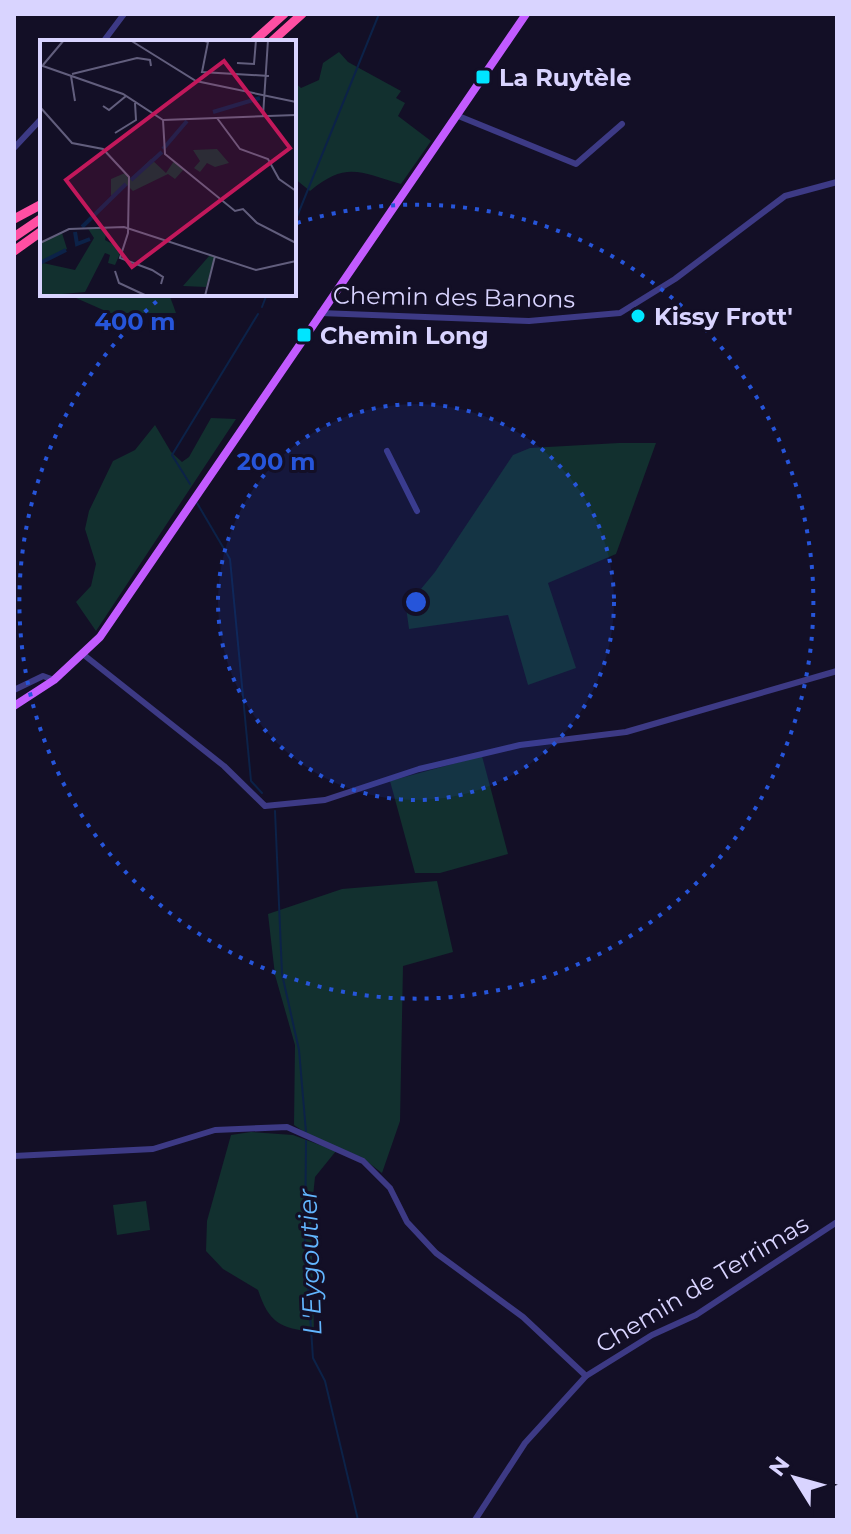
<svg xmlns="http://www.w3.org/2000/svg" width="851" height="1534" font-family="Montserrat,sans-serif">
<rect width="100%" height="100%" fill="#130f26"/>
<!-- green -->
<g fill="#12302f">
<path d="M339,52l9,10 53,29 -5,7 9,5 -7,13 33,25 -30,43c-41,-12 -55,-23 -91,7l-16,-13v-96l7,6 18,-8 4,-17z"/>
<polygon points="67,294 169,294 176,313 110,313"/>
<polygon points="211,418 236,419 96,631 76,602 91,586 96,564 85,529 89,511 113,461 135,450 155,425 171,452 182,462 189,457"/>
<polygon points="619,443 656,443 616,554 548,583 576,668 528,685 508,615 409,629 406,607 435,572 513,455 530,448"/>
<polygon points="482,756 508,854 440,873 415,873 390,781"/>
<polygon points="437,881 453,952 403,966 400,1121 382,1173 361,1157 313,1138 294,1125 295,1045 275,975 268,914 342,889"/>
<path d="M251,1132l42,3 43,16 -21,26 -4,38 3,117c-34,-4 -45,-9 -56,-42l-35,-21 -17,-18 1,-30 24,-86z"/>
<polygon points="146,1201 150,1230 117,1235 113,1205"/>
</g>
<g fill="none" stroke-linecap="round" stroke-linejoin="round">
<!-- stream -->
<g stroke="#0c2248" stroke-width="2">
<polyline points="294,224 379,14"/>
<polyline points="262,307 267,294"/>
<polyline points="190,484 172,455 258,314"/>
<polyline points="197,503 230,559 251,781 262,793"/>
<polyline points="275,811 282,974 299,1050 306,1132"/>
<polyline points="306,1141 305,1242 313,1358 325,1381 358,1520"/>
</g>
<!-- minor -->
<g stroke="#3d3a85" stroke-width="6">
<polyline points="103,42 124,14"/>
<polyline points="456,115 576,164 622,124"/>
<polyline points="14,148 42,118"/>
<polyline points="320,313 529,321 620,313 675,279 785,196 837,182"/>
<polyline points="387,451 417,511"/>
<polyline points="84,655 224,766 265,806 325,800 419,769 520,745 626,732 837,671"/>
<polyline points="14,690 43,676 54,680"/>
<polyline points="14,1156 153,1149 215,1130 287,1127 363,1161 390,1188 407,1222 436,1253 523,1317 586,1376"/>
<polyline points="475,1520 525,1443 586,1376 652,1335 696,1315 837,1222"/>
</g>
<!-- major -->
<polyline stroke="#c25bff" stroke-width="8" points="14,706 54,680 100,637 526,14"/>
<!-- highway -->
<g stroke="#ff4fa3" stroke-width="9">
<polyline points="253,42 284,14"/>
<polyline points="271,42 302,14"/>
<polyline points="14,219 42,204"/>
<polyline points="14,237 42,218"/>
<polyline points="14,251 42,231"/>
</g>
</g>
<!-- distance rings -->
<circle cx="416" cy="602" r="198" fill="#2655da" fill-opacity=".12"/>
<g fill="none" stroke="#2655da" stroke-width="4" stroke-dasharray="4 8">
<circle cx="416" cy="602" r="198"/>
<path d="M297 223A397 397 0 1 1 163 296"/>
</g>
<!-- markers -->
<g fill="#00e5ff" stroke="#130f26" stroke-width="3">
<rect x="475" y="69" width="16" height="16" rx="4"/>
<circle cx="638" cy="316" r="8"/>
<rect x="296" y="327" width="16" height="16" rx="4"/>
</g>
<g text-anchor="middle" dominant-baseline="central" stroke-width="6" stroke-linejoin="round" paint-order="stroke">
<!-- poi labels -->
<g font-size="24" font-weight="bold" fill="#d9d4ff" stroke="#130f26" text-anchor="start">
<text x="499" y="77">La Ruytèle</text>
<text x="654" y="316">Kissy Frott'</text>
<text x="320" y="335">Chemin Long</text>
</g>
<!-- street labels -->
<g font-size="24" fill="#d9d4ff" stroke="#130f26">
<text transform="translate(454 297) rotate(1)">Chemin des Banons</text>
<text transform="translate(702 1284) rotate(-31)">Chemin de Terrimas</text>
</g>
<!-- water labels -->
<g font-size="26" font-style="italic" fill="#62b6ff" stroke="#130f26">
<text transform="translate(310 1262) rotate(-92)">L'Eygoutier</text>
</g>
</g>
<!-- overview -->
<g transform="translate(40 40)">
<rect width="256" height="256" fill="#130f26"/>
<path d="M177,109l12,14 -14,4 -8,-4 -7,9 -6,-4 6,-7 -7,-11zM111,119l15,14 8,-12 10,8 -9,10 -7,-5 -35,17 -6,-6 -16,11v-17l14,-6 6,5zM47,187l20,1 -2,12 17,9 -7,16 -7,-2 2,-8 -5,-2 -20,39 -45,4v-53l22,-10 5,16 -24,14 32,7 19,-32zM170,215l5,2 -9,30 -23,-1z" fill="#12302f"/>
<path fill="none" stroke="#0c2248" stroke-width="4" d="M173,72l47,-14M123,109l24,-28M91,140l31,-28M42,187l44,-43M35,192l2,12 13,-5M0,223l26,-13"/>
<path fill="none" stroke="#625e7d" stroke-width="2" d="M90,0l66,41 100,21M161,0l7,2 -6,30 67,4M197,23l17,1 2,-24M0,25l83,29 40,26 133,-5M3,25l21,-25M32,34l65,-16 13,2 1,6M31,36l4,25M63,66l6,4 17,-14M0,67l32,36 31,6 26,28 -1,56 -8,25 32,12 11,7 -2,7M223,76l5,-76M177,78l23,31 28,10 11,20 17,12M123,80l2,34 70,57 8,-2 14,14 39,20M75,93l21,-13 -1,-17M0,203l29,-14 55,-2 132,43 40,-9M75,231l4,12 28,13M165,256l10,-40"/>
<path fill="#c2185b" fill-opacity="0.15" stroke="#c2185b" stroke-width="4" d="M184,21l66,87 -158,119 -66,-87z"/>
<rect width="256" height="256" fill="none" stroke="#d9d4ff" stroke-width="4"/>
</g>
<circle cx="416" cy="602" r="12" fill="#2655da" stroke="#130f26" stroke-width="4"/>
<g font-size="24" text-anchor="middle" font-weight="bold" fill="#2655da" stroke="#130f26" stroke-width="6" stroke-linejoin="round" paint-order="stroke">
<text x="135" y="330">400 m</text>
<text x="276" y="470">200 m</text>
</g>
<!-- border -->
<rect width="851" height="1534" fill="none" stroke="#d9d4ff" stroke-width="32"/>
<!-- north arrow -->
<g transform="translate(795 1478) rotate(307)" stroke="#130f26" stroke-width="6" paint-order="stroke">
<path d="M0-6L14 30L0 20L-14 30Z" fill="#d9d4ff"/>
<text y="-12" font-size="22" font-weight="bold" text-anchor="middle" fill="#d9d4ff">N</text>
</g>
</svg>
